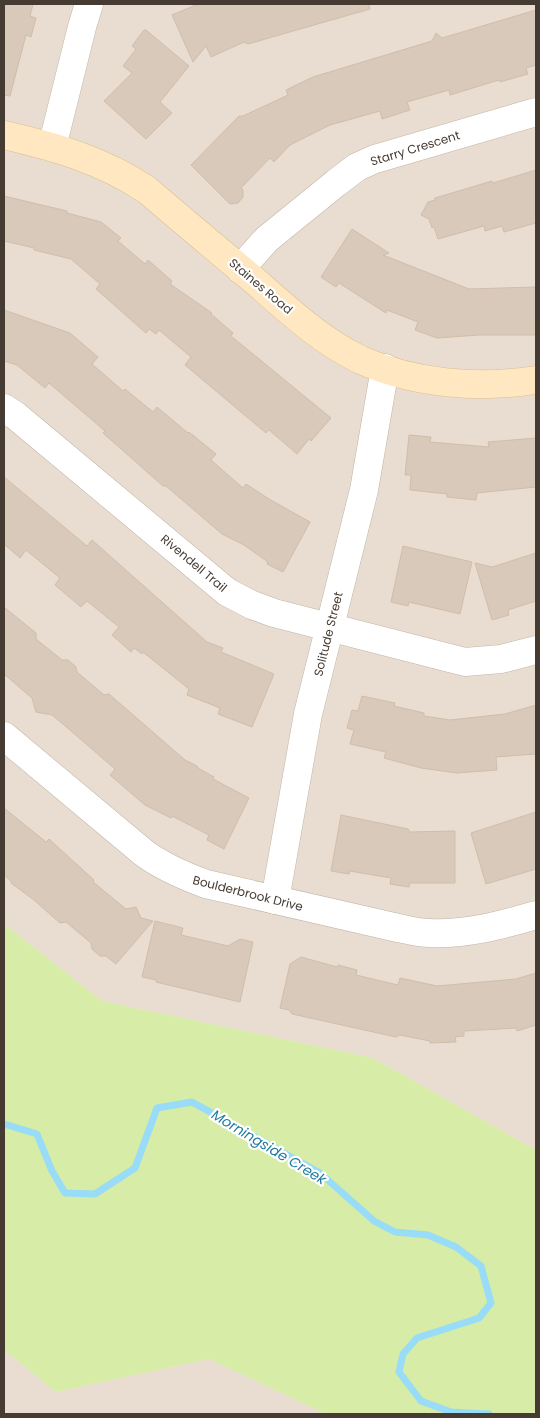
<svg xmlns="http://www.w3.org/2000/svg" width="540" height="1418" font-family="Poppins,sans-serif">
<rect width="100%" height="100%" fill="#f3ece3"/>
<!-- residential -->
<g fill="#e8ddd0">
<polygon points="4,4 536,4 536,1150 373,1058 102,1001 4,924"/>
<polygon points="4,1350 56,1392 209,1359 326,1414 4,1414"/>
</g>
<!-- green -->
<polygon fill="#d6eca7" points="4,924 102,1001 373,1058 536,1150 536,1414 326,1414 209,1359 56,1392 4,1350"/>
<g fill="none" stroke-linecap="round" stroke-linejoin="round">
<!-- stream -->
<polyline stroke="#98dcf7" stroke-width="7" points="4,1124 37,1134 52,1171 65,1193 95,1194 135,1168 157,1108 192,1102 320,1173 374,1221 395,1232 428,1235 456,1247 481,1266 491,1303 479,1318 417,1338 403,1354 399,1372 421,1401 451,1412 489,1414"/>
</g>
<!-- building -->
<g fill="#d9c9ba" stroke="#d1bdaa">
<polygon points="4,4 33,4 30,16 36,18 31,37 26,35 10,96 4,95"/>
<polygon points="198,4 369,4 370,9 248,44 244,42 211,57 206,46 193,62 172,15"/>
<polygon points="536,10 536,65 526,68 528,74 500,82 499,80 450,95 449,90 407,102 410,110 382,119 380,111 330,125 290,145 274,162 270,158 241,188 243,190 243,197 238,203 230,204 191,165 239,116 243,116 288,95 286,90 313,77 432,41 436,33 442,38"/>
<polygon points="144,30 146,30 189,66 160,102 172,113 146,139 104,101 132,73 123,66 136,49 132,46"/>
<polygon points="536,170 536,223 504,232 502,226 485,231 484,226 438,239 434,227 432,228 429,219 421,215 428,202 435,200 435,198 492,181 493,183"/>
<polygon points="4,196 67,211 67,213 101,222 121,238 118,241 145,264 148,260 172,281 170,284 212,313 211,314 233,333 231,336 331,418 311,441 309,439 297,454 269,430 266,433 185,365 191,357 159,330 156,334 149,329 146,333 96,289 100,284 71,259 34,250 34,248 4,241"/>
<polygon points="352,229 389,253 383,255 469,289 536,287 536,335 479,335 437,338 415,330 418,322 387,310 386,313 339,283 336,287 321,277"/>
<polygon points="4,310 70,333 98,357 92,364 123,391 125,389 153,412 157,407 188,433 189,432 216,454 211,460 243,488 246,484 269,499 310,522 283,572 267,564 268,562 244,545 222,534 166,486 163,486 103,433 105,431 49,383 45,388 17,365 4,361"/>
<polygon points="409,435 431,437 430,442 489,447 488,442 536,438 536,487 477,493 476,500 447,497 447,494 410,490 411,475 405,475"/>
<polygon points="4,477 87,546 92,540 207,642 223,648 221,652 274,674 252,727 218,714 220,708 187,695 189,689 143,652 142,654 134,648 131,652 112,635 119,627 87,601 81,607 55,585 60,578 26,550 20,558 4,544"/>
<polygon points="403,546 472,562 460,614 409,602 408,606 391,602"/>
<polygon points="536,553 536,601 508,610 509,615 492,620 475,563 492,567"/>
<polygon points="4,607 36,633 36,639 62,660 68,660 76,667 77,672 104,695 109,694 185,760 197,766 198,768 214,777 213,779 249,798 224,849 207,840 209,835 172,816 171,818 145,805 110,775 115,769 70,730 52,715 36,712 32,698 4,674"/>
<polygon points="362,696 395,703 394,706 424,713 424,716 450,720 505,714 536,705 536,754 496,757 497,770 457,773 421,768 384,758 386,752 350,744 354,730 347,728 352,710 358,711"/>
<polygon points="4,808 46,842 49,839 94,880 93,882 126,909 136,907 141,918 153,921 116,964 106,956 100,956 92,949 91,943 66,922 60,923 34,900 11,883 11,881 4,875"/>
<polygon points="536,812 536,869 486,884 471,833"/>
<polygon points="341,815 408,829 410,832 455,831 455,883 410,883 409,887 390,884 391,878 350,871 349,874 331,871"/>
<polygon points="155,921 183,928 181,935 228,946 240,939 253,942 240,1002 156,982 156,980 142,977"/>
<polygon points="301,957 337,967 338,965 357,970 356,975 398,985 400,978 437,986 516,979 536,973 536,1025 517,1031 516,1028 464,1031 464,1036 455,1037 456,1042 430,1043 430,1041 400,1035 396,1037 292,1014 289,1010 280,1008 290,964"/>
</g>
<g fill="none" stroke-linecap="round" stroke-linejoin="round">
<!-- street casing -->
<g stroke="#c2b5a7" stroke-width="29">
<g id="street">
<polyline points="52,147 82,27 89,4"/>
<polyline points="240,269 267,239 336,183 357,167 375,159 536,112"/>
<polyline points="4,408 16,416 227,592 252,605 274,613 465,662 501,659 536,650"/>
<path d="M4,736l140,117c19,14 40,23 62,31l192,44c10,2 21,5 31,5 36,2 73,-8 107,-18"/>
<polyline points="275,900 308,714 364,490 385,368"/>
</g>
</g>
<!-- secondary casing -->
<g stroke="#dabe8f" stroke-width="29">
<path id="secondary" d="M4,135c52,12 98,25 143,55 36,31 72,61 108,91 33,29 66,60 106,79 54,24 117,29 175,20"/>
</g>
<!-- street -->
<use href="#street" stroke="#fff" stroke-width="28"/>
<!-- secondary -->
<use href="#secondary" stroke="#ffe8c1" stroke-width="28"/>
</g>
<g text-anchor="middle" dominant-baseline="central" stroke-width="4.5" stroke-linejoin="round" paint-order="stroke">
<!-- street labels -->
<g font-size="12" fill="#453b32" stroke="#fff">
<text transform="translate(415 148) rotate(-17)">Starry Crescent</text>
<text transform="translate(261 286) rotate(40)">Staines Road</text>
<text transform="translate(194 563) rotate(40)">Rivendell Trail</text>
<text transform="translate(328 634) rotate(-76)">Solitude Street</text>
<text transform="translate(248 893) rotate(14)">Boulderbrook Drive</text>
</g>
<!-- water labels -->
<g font-size="14" font-style="italic" fill="#207ba1" stroke="#fff">
<text transform="translate(269 1147) rotate(31)">Morningside Creek</text>
</g>
</g>
<!-- border -->
<rect width="540" height="1418" fill="none" stroke="#453b32" stroke-width="10"/>
</svg>
